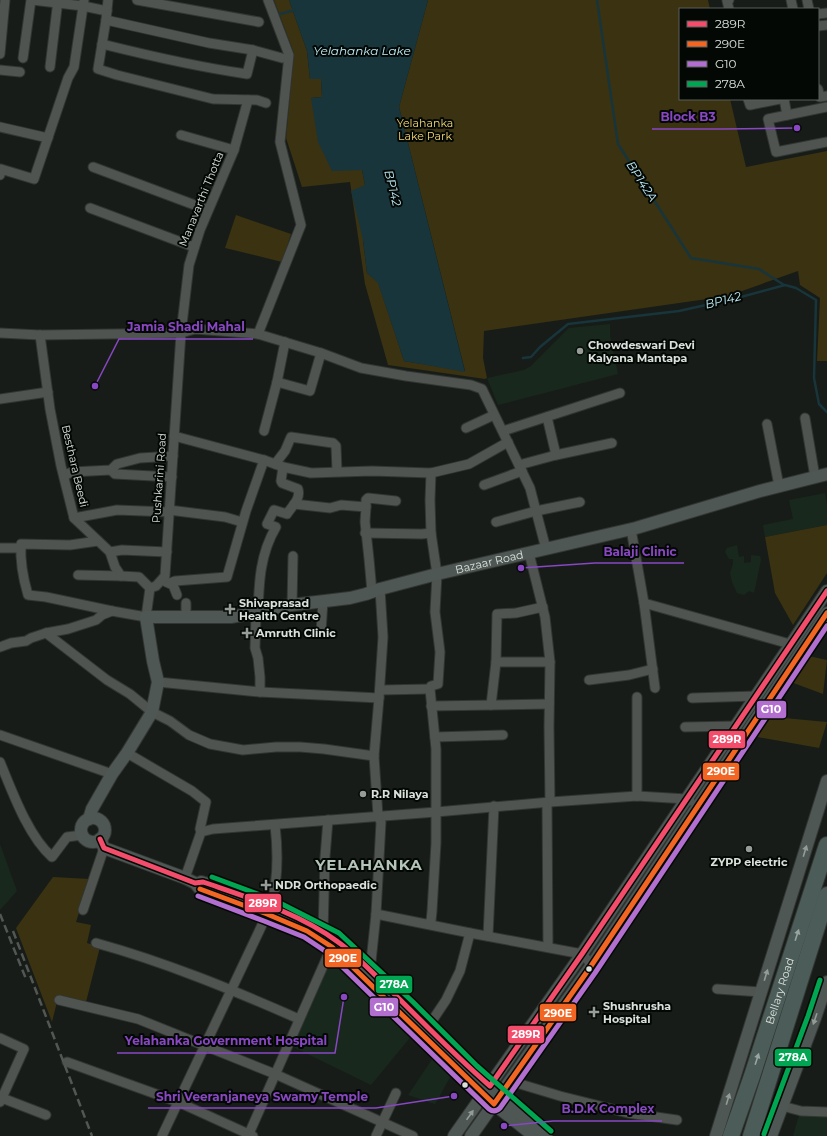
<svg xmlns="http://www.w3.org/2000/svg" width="827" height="1136" font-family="Montserrat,sans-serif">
<rect width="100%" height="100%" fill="#171c18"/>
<!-- built -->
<g fill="#18281d">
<polygon points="610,324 610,336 618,374 498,405 487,378 524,370 531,366 569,328"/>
<polygon points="825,493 827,505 827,525 765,537 763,525 793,519 789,500"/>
<polygon points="737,545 739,557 744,556 744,563 751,562 751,555 760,556 761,560 754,593 749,591 744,595 737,593 732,582 730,573 733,564 733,559 729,559 725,552 727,548"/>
<polygon points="0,844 17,891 0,910"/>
<polygon points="332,959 413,1034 371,1085 293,1047"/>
<polygon points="433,1058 452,1074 435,1104 408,1095"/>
<polygon points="799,1115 827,1116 827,1136 793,1136"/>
</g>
<!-- green -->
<g fill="#3a3211">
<polygon points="274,0 289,0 307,51 310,79 321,79 322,97 311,98 362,170 365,185 363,240 367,273 378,282 404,361 465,371 399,107 428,0 708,0 710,9 680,9 680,99 730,99 746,167 827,151 827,361 817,361 820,298 800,285 798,271 728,296 484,331 483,358 487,378 485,379 388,365 365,284 350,182 302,187 286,138 294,53"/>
<polygon points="236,215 291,234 282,262 225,248"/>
<polygon points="827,525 827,573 793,625 775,593 765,537"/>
<polygon points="804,655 827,660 823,694 788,681"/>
<polygon points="763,716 827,722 819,748 752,736"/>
<polygon points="53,877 90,879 76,922 91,925 87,943 100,947 86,1002 58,998 52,1022 16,928"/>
</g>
<!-- water -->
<polygon fill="#18353b" points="289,0 428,0 399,107 465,372 404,361 378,283 367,273 363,240 351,191 365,185 362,170 332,171 318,142 311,98 322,97 321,79 310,79 307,51"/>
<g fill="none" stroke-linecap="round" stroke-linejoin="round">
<!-- stream -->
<g stroke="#18353b" stroke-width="2.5">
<polyline points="597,0 618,144 691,258 759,269 784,285"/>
<polyline points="276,15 295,10"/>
<polyline points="523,358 531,357 540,347 568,324 679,311 737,298 785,285 796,288 816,300 814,378 819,404 827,412"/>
</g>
<!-- street casing -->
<g stroke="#323633" stroke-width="11">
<g id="street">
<polyline points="32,0 83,6 107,11"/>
<polyline points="108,0 106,20 98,69 117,75 213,99 257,100 266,103"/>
<polyline points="137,0 259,22"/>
<polyline points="729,0 727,1 729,9"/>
<polyline points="791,0 793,9"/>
<polyline points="807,0 809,9"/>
<polyline points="818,14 827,13"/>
<polyline points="106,20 209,43 253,50 282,58"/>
<polyline points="818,26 827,25"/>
<path d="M102,44c48,12 96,23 145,30l6,-24"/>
<polyline points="0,54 5,0"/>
<polyline points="23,58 31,0"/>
<polyline points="50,67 58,0"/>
<polyline points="0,70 20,72"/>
<polyline points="818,89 820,97 827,96"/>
<polyline points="748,99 750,105 780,99"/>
<polyline points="784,99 787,115"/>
<polyline points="827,107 768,119 776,152 827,142"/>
<polyline points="0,127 48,138"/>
<polyline points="181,135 234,150"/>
<polyline points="93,167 208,210"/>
<polyline points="0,175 1,169 34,179 68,78 74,67 84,0"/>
<polyline points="90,208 194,247"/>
<polyline points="0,333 40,335 181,333 195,329 258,334 321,353 361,368 406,376 471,385 482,389 530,488 546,549"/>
<polyline points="258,334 301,225 280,142 289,55 268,0"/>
<polyline points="40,335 50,409 61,466 74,518 110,552 115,567 121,576 139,577 150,588"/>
<polyline points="277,382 310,391 321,353"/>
<polyline points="0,399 48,392"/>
<polyline points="805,418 815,477"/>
<polyline points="767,424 779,486"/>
<polyline points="466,428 494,415"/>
<polyline points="264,431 277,382 285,342"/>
<polyline points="503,431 620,393"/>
<polyline points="556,455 612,443"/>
<polyline points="275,464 285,451 291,437 333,443 336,446 337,471"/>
<polyline points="519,465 556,455 547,417"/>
<polyline points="283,467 311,473 372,471 431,473 469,464 508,442"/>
<polyline points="111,470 115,474 172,477"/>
<polyline points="65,475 72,472 111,470 117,464 140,458 173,456"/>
<polyline points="484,485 522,471"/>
<polyline points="294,504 330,508 341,505 366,507 365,522 369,559 372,592"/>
<polyline points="366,507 366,500 368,498 396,501"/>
<polyline points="169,510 225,517 242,522"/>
<polyline points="74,518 117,510 169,512"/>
<polyline points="496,522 536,511 580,502"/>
<polyline points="631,529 644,603 790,644"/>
<polyline points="365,533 422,534 431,533"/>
<path d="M98,541l-28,4 -49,-1c-1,18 2,34 7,51l18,2 66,14"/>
<polyline points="0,548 21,548"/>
<polyline points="110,552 122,550 167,552"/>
<polyline points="529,553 545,617 550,662 549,727 550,802"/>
<polyline points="78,575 121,576"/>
<polyline points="166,582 173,585 177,595"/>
<polyline points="170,583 175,581 227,577 246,511 264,460 174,436"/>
<polyline points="644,603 655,688"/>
<polyline points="292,605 293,556"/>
<path d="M258,612c1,-30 2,-58 18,-85l-9,-3 7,-14 13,4c5,-8 14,-15 11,-25l-16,-6 -1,-2 2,-14 -19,-7"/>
<polyline points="186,618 186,603"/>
<polyline points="321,632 323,601"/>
<polyline points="46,633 107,680 130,694 152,712 170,721 189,735 210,744 243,750 276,747 300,747 324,749 374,756"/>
<polyline points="0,647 11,643 26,641 31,638 46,633 68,629 96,620 102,615 112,611 146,617 150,588 156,586 165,576 181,333 189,265 200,230 234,150 248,100"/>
<polyline points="496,662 497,614 516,613 543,607"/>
<polyline points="589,680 629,675 653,669"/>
<polyline points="158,682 260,692 260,677 258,658 255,648 256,613"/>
<polyline points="380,690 430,689"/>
<polyline points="260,692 379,698"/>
<polyline points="637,697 637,796"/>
<polyline points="692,698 756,696"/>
<polyline points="491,705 496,662 550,662"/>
<polyline points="431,706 549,704"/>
<polyline points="685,727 735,726"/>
<polyline points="0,735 112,774"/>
<polyline points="435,737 503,735"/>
<polyline points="127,753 192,791 206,802 200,829 201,832"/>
<path d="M0,762c12,29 28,74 52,95l15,-20 15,-2"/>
<polyline points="547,802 548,947"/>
<polyline points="185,878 201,832 213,829 436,812 550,802 637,796 687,799 690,801"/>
<polyline points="83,910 104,848"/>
<polyline points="376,914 470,933 582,954 592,965"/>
<polyline points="428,924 431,921 432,911 436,843 436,749 430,689 431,686 438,684 440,652 435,612 437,574 431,533 430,500 431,473"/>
<polyline points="488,936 494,806"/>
<polyline points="319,939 323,932 325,857 328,820"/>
<path d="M96,943c69,19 137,47 203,76"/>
<polyline points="367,975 370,971 376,914 381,822 378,816 374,756 379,698 383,637 380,589"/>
<polyline points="717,989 761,992"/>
<polyline points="59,1000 138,1019 275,1074 413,1136"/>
<polyline points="428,1027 446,1000 460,971 470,933"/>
<polyline points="0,1038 24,1049 2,1098 0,1097"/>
<polyline points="67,1062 178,1102 253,1136"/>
<polyline points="510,1081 560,1096 628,1113 677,1120"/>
<polyline points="0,1102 2,1098 46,1115"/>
<polyline points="782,1106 801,1111 827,1112"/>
<path d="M162,1136l109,-230c7,-25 7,-55 4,-81"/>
<polyline points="248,1136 335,939"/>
<polyline points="376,1136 396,1093"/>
</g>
</g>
<!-- secondary casing -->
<g stroke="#323633" stroke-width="14">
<g id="secondary">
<circle cx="93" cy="830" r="12"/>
<path id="s1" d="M89,819l3,-10 20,-35 15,-21 25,-41 6,-30 -5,-21 -7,-44h85l25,-4 27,-7 67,-8 16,-4 14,-5 57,-15 199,-46 124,-37 67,-17"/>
<polyline points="100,839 104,848 185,878 195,883 200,889 207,892 267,914 307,931 332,947 494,1104 534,1136"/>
<polyline points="201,882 242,895 272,907"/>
<polyline points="347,950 408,1007 472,1071 546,1136"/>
<polyline points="454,1136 582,954 827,591"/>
<polyline points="471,1136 589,969 827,613"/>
<polyline points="716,1136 827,781"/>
<polyline points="771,1136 815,1018 827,982"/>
</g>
</g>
<!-- highway casing -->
<g stroke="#323633" stroke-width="18">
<g id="highway">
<path id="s2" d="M731,1136l21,-60 75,-231"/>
<polyline points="751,1136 827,895"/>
</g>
</g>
<!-- street -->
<use href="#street" stroke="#505451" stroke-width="9"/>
<!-- secondary -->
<use href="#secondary" stroke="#4e5754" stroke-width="12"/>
<!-- highway -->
<use href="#highway" stroke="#4c5c58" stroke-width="16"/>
<!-- rail -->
<g stroke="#525754" stroke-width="2.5" stroke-dasharray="8 4" stroke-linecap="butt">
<polyline points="0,914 26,979"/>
<polyline points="13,931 92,1136"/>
</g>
<!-- bus-1 casing -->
<g stroke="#040805" stroke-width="8">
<path id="bus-1" d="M100,839l4,9 91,35 8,-1c46,16 96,31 135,60 17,12 32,28 47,43 35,34 68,69 105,101l92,-132 245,-363"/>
</g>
<!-- bus-2 casing -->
<g stroke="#040805" stroke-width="8">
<polyline id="bus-2" points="200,889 267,914 307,931 332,947 494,1104 589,969 827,613"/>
</g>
<!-- bus-3 casing -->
<g stroke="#040805" stroke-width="8">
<path id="bus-3" d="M198,896l66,25 40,16 24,16 161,156c4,3 8,2 11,-1l95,-135 232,-347"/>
</g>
<!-- bus-4 casing -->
<g stroke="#040805" stroke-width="8">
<g id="bus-4">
<polyline points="212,877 274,900 339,933 413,1002 477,1066 551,1131"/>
<polyline points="764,1134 808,1016 820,980"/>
</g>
</g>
<!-- bus-1 -->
<use href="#bus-1" stroke="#f44d6c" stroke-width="5"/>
<!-- bus-2 -->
<use href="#bus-2" stroke="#f26522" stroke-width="5"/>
<!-- bus-3 -->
<use href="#bus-3" stroke="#b36fd0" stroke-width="5"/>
<!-- bus-4 -->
<use href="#bus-4" stroke="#00a651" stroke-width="5"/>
</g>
<!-- one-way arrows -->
<defs><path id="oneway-solid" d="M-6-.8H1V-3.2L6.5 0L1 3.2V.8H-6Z"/></defs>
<g fill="#949c98">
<use href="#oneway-solid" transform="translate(805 851) rotate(-73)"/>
<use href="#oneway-solid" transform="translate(766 975) rotate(-73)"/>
<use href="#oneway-solid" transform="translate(815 1019) rotate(109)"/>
<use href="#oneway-solid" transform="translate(728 1099) rotate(-73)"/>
<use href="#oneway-solid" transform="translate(470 1115) rotate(-55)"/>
</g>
<g fill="#9aa5a0">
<use href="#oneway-solid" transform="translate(797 935) rotate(-72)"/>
<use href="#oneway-solid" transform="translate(757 1059) rotate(-72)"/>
</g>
<!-- markers -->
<g fill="#969c97" stroke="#040805" stroke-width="1.5">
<circle cx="580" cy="351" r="4"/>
<path d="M228 603h4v4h4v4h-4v4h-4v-4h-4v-4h4z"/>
<path d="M245 627h4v4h4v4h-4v4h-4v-4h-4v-4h4z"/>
<circle cx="363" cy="794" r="4"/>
<circle cx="749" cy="849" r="4"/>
<path d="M264 879h4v4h4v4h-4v4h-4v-4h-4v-4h4z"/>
<path d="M592 1006h4v4h4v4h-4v4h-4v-4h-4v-4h4z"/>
</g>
<g fill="#dae1db" stroke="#040805" stroke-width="1.5">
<circle cx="589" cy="969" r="3.5"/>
<circle cx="465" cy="1085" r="3.5"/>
</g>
<g text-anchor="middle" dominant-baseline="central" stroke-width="4" stroke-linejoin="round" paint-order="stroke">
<!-- park labels -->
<g font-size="11" fill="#f6d670" stroke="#040805">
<text x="425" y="123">Yelahanka<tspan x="425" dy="13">Lake Park</tspan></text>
</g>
<!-- street labels -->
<g font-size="11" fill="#dae1db" stroke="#040805">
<text transform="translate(201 199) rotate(-68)">Manavarthi Thotta</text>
<text transform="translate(75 466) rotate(77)">Besthara Beedi</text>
<text transform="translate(159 478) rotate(-86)">Pushkarini Road</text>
<text stroke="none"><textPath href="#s1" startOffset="571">Bazaar Road</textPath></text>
<text stroke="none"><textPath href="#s2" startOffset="153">Bellary Road</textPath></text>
</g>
<!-- poi labels -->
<g font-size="11" font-weight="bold" fill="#dae1db" stroke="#040805" text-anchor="start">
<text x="588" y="345">Chowdeswari Devi<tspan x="588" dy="13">Kalyana Mantapa</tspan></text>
<text x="239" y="603">Shivaprasad<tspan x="239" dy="13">Health Centre</tspan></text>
<text x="256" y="633">Amruth Clinic</text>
<text x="371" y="794">R.R Nilaya</text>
<text x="749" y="862" text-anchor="middle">ZYPP electric</text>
<text x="275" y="885">NDR Orthopaedic</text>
<text x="603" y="1006">Shushrusha<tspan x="603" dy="13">Hospital</tspan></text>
</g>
<!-- water labels -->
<g font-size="12" font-style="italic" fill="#bfeef9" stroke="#040805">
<text x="362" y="50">Yelahanka Lake</text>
<text transform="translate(642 181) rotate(57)">BP142A</text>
<text transform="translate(393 188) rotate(76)">BP142</text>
<text transform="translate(723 300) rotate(-14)">BP142</text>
</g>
<!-- district labels -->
<g font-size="15" font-weight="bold" letter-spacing="1" fill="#b5c4b8" stroke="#040805">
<text x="369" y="864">YELAHANKA</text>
</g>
</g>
<!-- callouts -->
<path fill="none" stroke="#8947c3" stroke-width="1.5" d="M797 128L723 129H652M95 386L119 339H253M521 568L595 563H684M344 997L335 1053H117M454 1096L376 1108H148M504 1126L553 1121H662"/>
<g fill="#8947c3" stroke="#040805" stroke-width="1.5">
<circle cx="797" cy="128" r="4"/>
<circle cx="95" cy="386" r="4"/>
<circle cx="521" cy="568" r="4"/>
<circle cx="344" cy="997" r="4"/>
<circle cx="454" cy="1096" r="4"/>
<circle cx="504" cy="1126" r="4"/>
</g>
<g font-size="12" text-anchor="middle" font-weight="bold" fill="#8947c3" stroke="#040805" stroke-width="4" stroke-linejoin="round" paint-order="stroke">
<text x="688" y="121">Block B3</text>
<text x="186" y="331">Jamia Shadi Mahal</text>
<text x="640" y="556">Balaji Clinic</text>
<text x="226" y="1045">Yelahanka Government Hospital</text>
<text x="262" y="1101">Shri Veeranjaneya Swamy Temple</text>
<text x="608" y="1113">B.D.K Complex</text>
</g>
<g stroke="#040805" stroke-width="1.5">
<rect x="756" y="700" width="31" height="19" rx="4" fill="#b36fd0"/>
<rect x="708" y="730" width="38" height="19" rx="4" fill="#f44d6c"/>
<rect x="702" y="762" width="38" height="19" rx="4" fill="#f26522"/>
<rect x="244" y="893" width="38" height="20" rx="4" fill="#f44d6c"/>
<rect x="324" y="948" width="38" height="20" rx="4" fill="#f26522"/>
<rect x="375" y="975" width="38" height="19" rx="4" fill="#00a651"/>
<rect x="369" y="997" width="30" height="20" rx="4" fill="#b36fd0"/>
<rect x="539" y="1003" width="38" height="19" rx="4" fill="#f26522"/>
<rect x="507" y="1025" width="38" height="19" rx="4" fill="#f44d6c"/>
<rect x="774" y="1048" width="38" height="19" rx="4" fill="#00a651"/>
</g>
<g font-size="11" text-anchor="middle" font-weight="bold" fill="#fff">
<text x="771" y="713">G10</text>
<text x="727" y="743">289R</text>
<text x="721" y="775">290E</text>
<text x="263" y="907">289R</text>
<text x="343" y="962">290E</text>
<text x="394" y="988">278A</text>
<text x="384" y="1011">G10</text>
<text x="558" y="1017">290E</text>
<text x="526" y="1038">289R</text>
<text x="793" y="1061">278A</text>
</g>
<!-- legend -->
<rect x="679" y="8" width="140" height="92" fill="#040805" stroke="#5a5f5b"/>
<rect x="687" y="21" width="20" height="6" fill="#f44d6c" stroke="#5a5f5b"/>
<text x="715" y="28" font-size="12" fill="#dae1db">289R</text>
<rect x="687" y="41" width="20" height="6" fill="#f26522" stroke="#5a5f5b"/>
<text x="715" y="48" font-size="12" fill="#dae1db">290E</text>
<rect x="687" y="61" width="20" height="6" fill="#b36fd0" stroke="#5a5f5b"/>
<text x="715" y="68" font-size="12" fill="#dae1db">G10</text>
<rect x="687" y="81" width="20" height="6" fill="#00a651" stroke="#5a5f5b"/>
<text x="715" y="88" font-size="12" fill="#dae1db">278A</text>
</svg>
